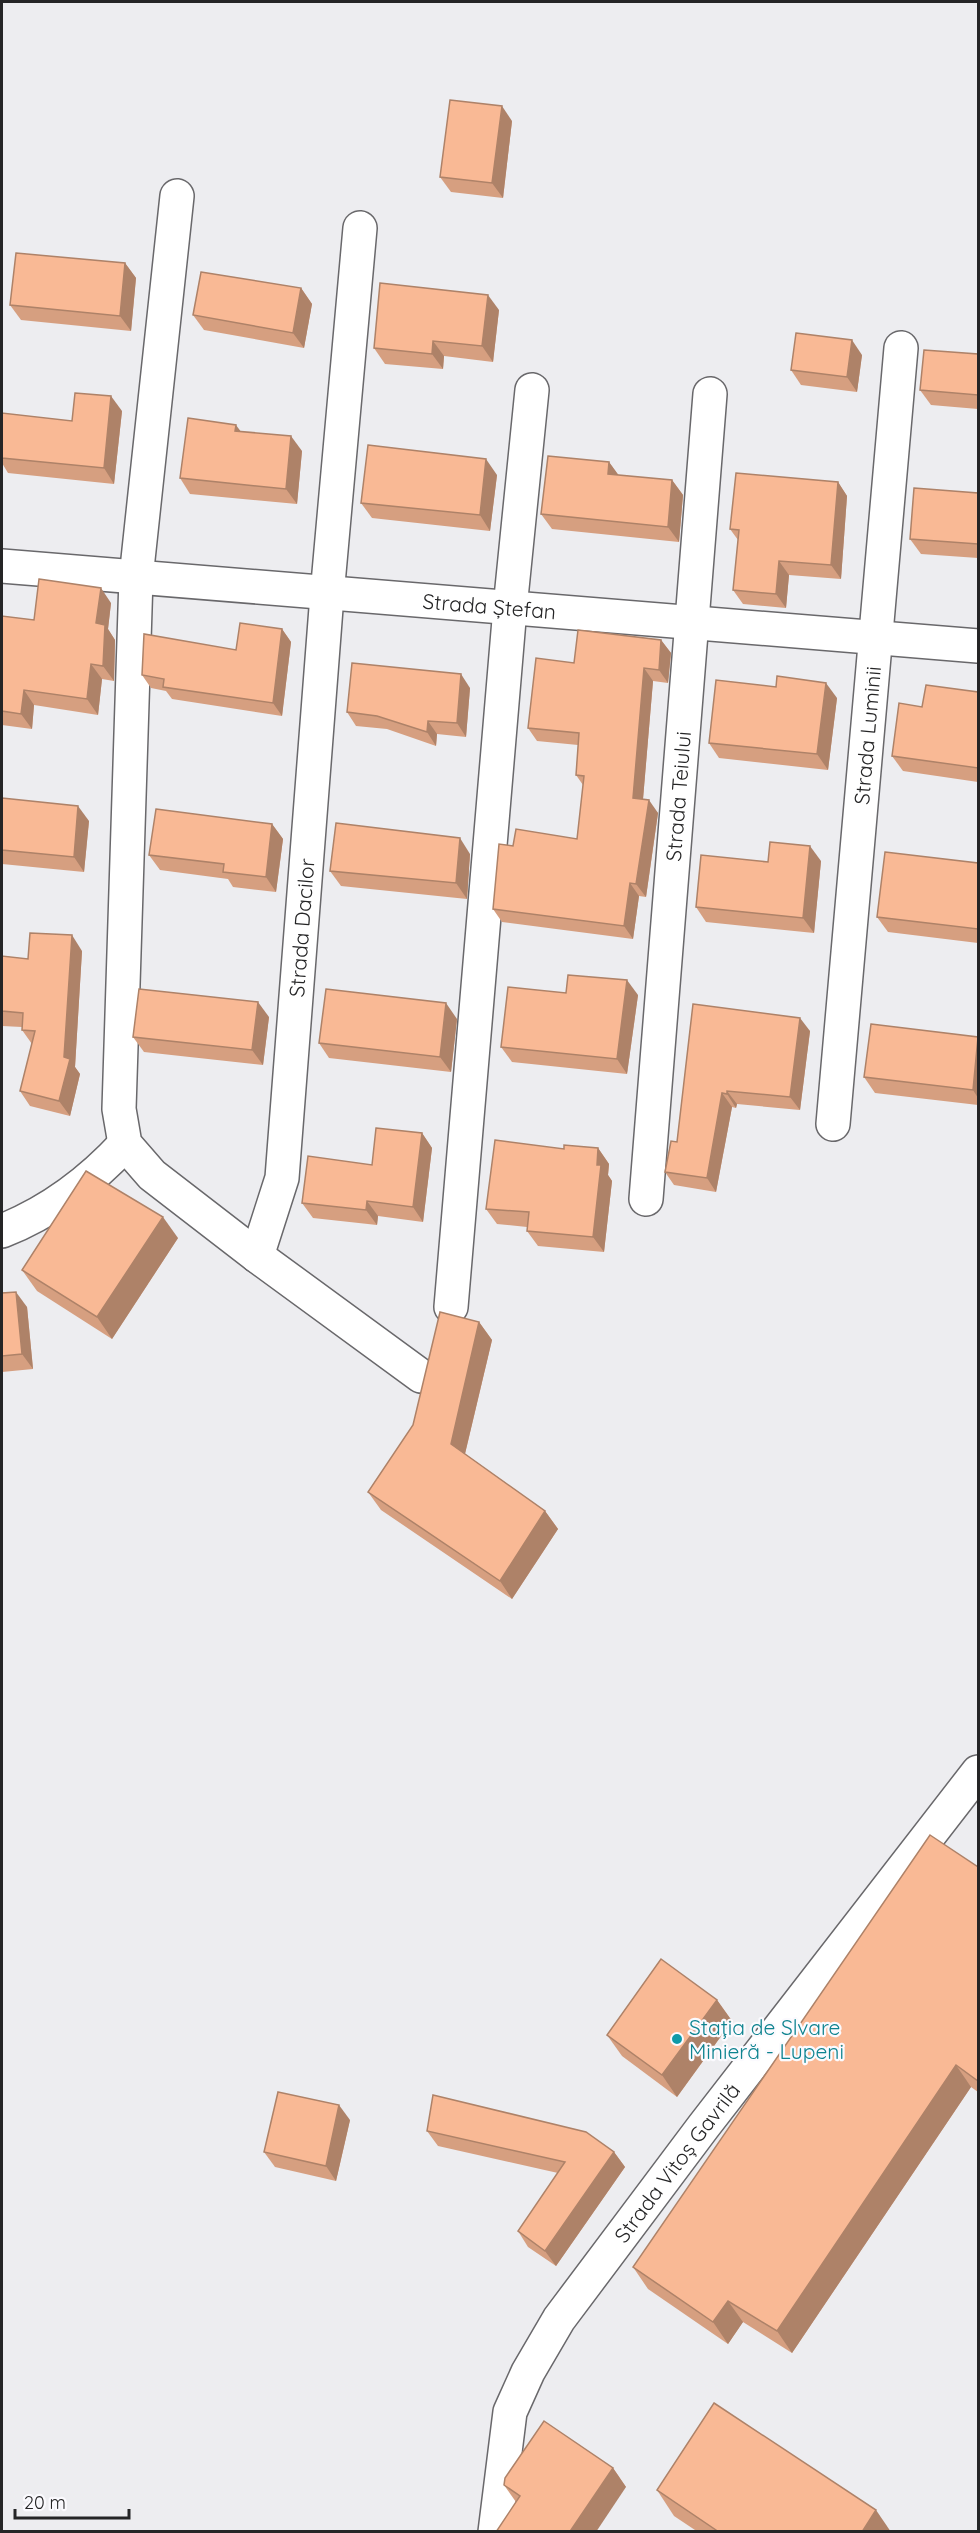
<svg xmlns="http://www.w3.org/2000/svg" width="980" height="2533" font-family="Quicksand,sans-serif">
<rect width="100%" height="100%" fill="#ededf0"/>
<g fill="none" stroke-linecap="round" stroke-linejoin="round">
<!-- minor casing -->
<g stroke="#69686b" stroke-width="36">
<g id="minor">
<polyline points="177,196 136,578 119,1109 125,1144 152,1175 257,1256 421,1376"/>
<path id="s1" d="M2,566l976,80"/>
<path id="s2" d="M833,1124l68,-776"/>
<path id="s3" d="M646,1199l64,-805"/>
<path d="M2,1231c48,-19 88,-49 123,-87"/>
<path id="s4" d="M257,1256l25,-78 45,-583 33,-367"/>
<polyline points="451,1307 510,608 532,390"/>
<path id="s5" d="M495,2532l15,-120 18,-40 31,-53 144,-192 275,-355"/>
</g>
</g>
<!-- minor -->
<use href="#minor" stroke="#fff" stroke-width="33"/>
</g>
<!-- wall -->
<g fill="#d69f80">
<polygon points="512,121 503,198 451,192 440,177"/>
<polygon points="125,263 136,278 131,331 21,320 10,305"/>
<polygon points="301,288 312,304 304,348 204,330 193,315"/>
<polygon points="499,310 493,362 444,356 443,369 385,364 374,348"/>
<polygon points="978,354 978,409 931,405 920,390"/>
<polygon points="862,355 857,392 801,385 791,370"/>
<polygon points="122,411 114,484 8,473 2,463 2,422 72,421"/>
<polygon points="241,431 302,451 297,504 190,494 180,478"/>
<polygon points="609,462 618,475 672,480 683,495 679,542 552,529 541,514"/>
<polygon points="497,475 490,531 372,518 361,503"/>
<polygon points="838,482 847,496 841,579 789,575 786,608 743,604 733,590 738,540 730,529"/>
<polygon points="978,493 978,558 921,554 910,539"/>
<polygon points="111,603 108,629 115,640 114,681 102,679 98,715 34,705 32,729 2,725 2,616 34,620"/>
<polygon points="282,629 291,642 282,716 172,699 166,691 151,688 142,675 236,650"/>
<polygon points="661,640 671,653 668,683 653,681 643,799 658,813 646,897 639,896 633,939 502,922 493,909 513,846 577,839 583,785 576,775 578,745 537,741 528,728 574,663"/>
<polygon points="470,688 466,737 437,734 436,746 387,729 356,726 347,712"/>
<polygon points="978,692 978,782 903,771 892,756 922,707"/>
<polygon points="837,698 828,770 719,758 709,743"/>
<polygon points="2,798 89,821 84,872 2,864"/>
<polygon points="272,824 283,839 276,892 233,887 228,879 160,870 149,855"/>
<polygon points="470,854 467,899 341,886 330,871"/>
<polygon points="821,861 814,933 706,922 696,907 768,862"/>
<polygon points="978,863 978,943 888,932 877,917"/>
<polygon points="82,951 75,1067 80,1074 70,1116 30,1106 20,1091 32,1044 22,1030 22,1027 2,1026 2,956 28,959"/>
<polygon points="566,993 638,995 627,1074 512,1062 501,1047"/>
<polygon points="693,1004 810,1031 800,1110 737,1104 736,1108 732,1107 716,1192 674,1185 665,1172 677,1142"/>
<polygon points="269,1017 263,1065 144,1052 133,1037"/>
<polygon points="457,1019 451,1072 329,1058 319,1043"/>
<polygon points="978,1037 978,1105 875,1093 864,1077"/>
<polygon points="422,1133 432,1148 423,1222 378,1216 377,1225 313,1218 302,1203 372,1165"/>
<polygon points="598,1148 609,1164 608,1175 612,1181 604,1252 538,1246 527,1231 527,1227 497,1224 486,1209 564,1149"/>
<polygon points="178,1238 112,1339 37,1291 22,1270"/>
<polygon points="2,1293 27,1307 33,1369 2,1372"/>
<polygon points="479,1322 492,1340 465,1454 545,1511 558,1529 512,1599 381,1510 368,1492 413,1425"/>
<polygon points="978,1867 978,2092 971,2087 792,2353 743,2322 728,2344 648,2289 633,2267"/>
<polygon points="717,2000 732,2021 677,2097 622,2056 607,2035"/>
<polygon points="350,2120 336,2181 275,2167 264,2152"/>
<polygon points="427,2131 614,2152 625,2167 556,2266 528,2247 518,2231 558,2173 438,2146"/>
<polygon points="613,2468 626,2487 516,2502 504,2485"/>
<polygon points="657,2490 891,2532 698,2532 674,2516"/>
</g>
<!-- shaded-wall -->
<g fill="#ae8268">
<polygon points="502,106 512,121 503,198 492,183"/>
<polygon points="125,263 136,278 131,331 120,316"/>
<polygon points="301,288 312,304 304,348 293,333"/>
<polygon points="488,295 499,310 493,362 482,346"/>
<polygon points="852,340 862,355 857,392 847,377"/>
<polygon points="433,341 444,356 443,369 432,354"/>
<polygon points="111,396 122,411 114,484 104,468"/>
<polygon points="236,425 247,440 235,431"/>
<polygon points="291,436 302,451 297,504 286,489"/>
<polygon points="486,459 497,475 490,531 480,515"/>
<polygon points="609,462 620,477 608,474"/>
<polygon points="672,480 683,495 679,542 668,527"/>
<polygon points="838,482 847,496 841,579 831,565"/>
<polygon points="779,561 789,575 786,608 776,594"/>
<polygon points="101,588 111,603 108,629 115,640 114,681 103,666 96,623"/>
<polygon points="282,629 291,642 282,716 273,703"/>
<polygon points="661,640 671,653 668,683 659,670"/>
<polygon points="91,664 102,679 98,715 87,699"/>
<polygon points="644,668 653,681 642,811 633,798"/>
<polygon points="461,674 470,688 466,737 457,723"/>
<polygon points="826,683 837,698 828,770 817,754"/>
<polygon points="24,690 34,705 32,729 21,714"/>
<polygon points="428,721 437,734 436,746 427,732"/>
<polygon points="649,800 658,813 646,897 636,884"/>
<polygon points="78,806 89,821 84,872 74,857"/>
<polygon points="272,824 283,839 276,892 266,877"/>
<polygon points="460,838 470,854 467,899 456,883"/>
<polygon points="810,846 821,861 814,933 803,918"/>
<polygon points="630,883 639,896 633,939 624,926"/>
<polygon points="72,935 82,951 75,1067 80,1074 70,1116 59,1101 64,1057"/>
<polygon points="627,980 638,995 627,1074 617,1059"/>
<polygon points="258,1002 269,1017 263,1065 252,1050"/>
<polygon points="446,1003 457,1019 451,1072 440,1057"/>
<polygon points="800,1018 810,1031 800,1110 790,1097"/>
<polygon points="978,1042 978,1098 973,1090"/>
<polygon points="727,1091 737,1104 736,1108 727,1094"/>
<polygon points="722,1093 732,1107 716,1192 707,1178"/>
<polygon points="422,1133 432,1148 423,1222 413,1207"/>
<polygon points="598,1148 609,1164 608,1175 612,1181 604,1252 593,1237 597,1165"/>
<polygon points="367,1201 378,1216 377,1225 366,1210"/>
<polygon points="163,1217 178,1238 112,1339 97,1317"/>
<polygon points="16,1292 27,1307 33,1369 22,1354"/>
<polygon points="479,1322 492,1340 463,1462 451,1444"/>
<polygon points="545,1511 558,1529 512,1599 500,1581"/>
<polygon points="717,2000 732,2021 677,2097 662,2075"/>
<polygon points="956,2065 971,2087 792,2353 777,2331"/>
<polygon points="339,2105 350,2120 336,2181 326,2166"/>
<polygon points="614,2152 625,2167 556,2266 545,2251"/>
<polygon points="728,2301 743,2322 728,2344 713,2322"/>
<polygon points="613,2468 626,2487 596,2532 572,2532 571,2530"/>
<polygon points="876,2510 891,2532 862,2532"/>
</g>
<!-- building -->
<g fill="#f9b995" stroke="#ae8268" stroke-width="1.5">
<polygon points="450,100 502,106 492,183 440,177"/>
<polygon points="16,253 125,263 120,316 10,305"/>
<polygon points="201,272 301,288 293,333 193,315"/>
<polygon points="380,283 488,295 482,346 433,341 432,354 374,348"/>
<polygon points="796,333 852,340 847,377 791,370"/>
<polygon points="924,350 978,354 978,395 920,390"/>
<polygon points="75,393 111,396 104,468 2,458 2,413 72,421"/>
<polygon points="188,418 236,425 235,431 291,436 286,489 180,478"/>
<polygon points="368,445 486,459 480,515 361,503"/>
<polygon points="548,456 609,462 608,474 672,480 668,527 541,514"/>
<polygon points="736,473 838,482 831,565 779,561 776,594 733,590 739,530 730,529"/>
<polygon points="914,488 978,493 978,544 910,539"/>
<polygon points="39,579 101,588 96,623 105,625 103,666 91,664 87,699 24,690 21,714 2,711 2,616 34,620"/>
<polygon points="240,623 282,629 273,703 163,687 164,679 142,675 144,634 236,650"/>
<polygon points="578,630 661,640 659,670 644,668 633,798 649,800 636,884 630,883 624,926 493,909 499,844 513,846 516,829 577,839 584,776 576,775 579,733 528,728 536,658 574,663"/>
<polygon points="352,663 461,674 457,723 428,721 427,732 377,716 347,712"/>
<polygon points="777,676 826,683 817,754 709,743 716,680 776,687"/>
<polygon points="926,685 978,692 978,768 892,756 899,703 922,707"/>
<polygon points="2,798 78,806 74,857 2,850"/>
<polygon points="156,809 272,824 266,877 223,872 224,864 149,855"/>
<polygon points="336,823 460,838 456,883 330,871"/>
<polygon points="770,842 810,846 803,918 696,907 701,855 768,862"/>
<polygon points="885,852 978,863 978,929 877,917"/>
<polygon points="30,933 72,935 64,1057 70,1059 59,1101 20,1091 35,1031 22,1030 23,1013 2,1011 2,956 28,959"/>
<polygon points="568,975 627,980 617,1059 501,1047 508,987 566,993"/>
<polygon points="139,989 258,1002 252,1050 133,1037"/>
<polygon points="326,989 446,1003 440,1057 319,1043"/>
<polygon points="693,1004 800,1018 790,1097 727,1091 727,1094 722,1093 707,1178 665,1172 671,1141 677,1142"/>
<polygon points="871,1024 978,1037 973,1090 864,1077"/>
<polygon points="376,1128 422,1133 413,1207 367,1201 366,1210 302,1203 308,1156 372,1165"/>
<polygon points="495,1140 564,1149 564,1145 598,1148 597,1165 601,1165 593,1237 527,1231 529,1212 486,1209"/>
<polygon points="86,1171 163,1217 97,1317 22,1270"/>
<polygon points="16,1292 22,1354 2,1356 2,1293"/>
<polygon points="440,1312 479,1322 451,1444 545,1511 500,1581 368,1492 413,1425"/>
<polygon points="930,1835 978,1867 978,2081 956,2065 777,2331 728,2301 713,2322 633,2267"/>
<polygon points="661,1959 717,2000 662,2075 607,2035"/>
<polygon points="278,2092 339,2105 326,2166 264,2152"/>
<polygon points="433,2095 586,2132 614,2152 545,2251 518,2231 565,2162 427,2131"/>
<polygon points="714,2403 876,2510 862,2532 719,2532 657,2490"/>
<polygon points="544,2421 613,2468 571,2530 573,2532 496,2532 520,2496 504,2485 505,2478"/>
</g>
<!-- markers -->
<circle fill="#0f9aa8" stroke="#fbfafe" stroke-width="2" cx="677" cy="2039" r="6"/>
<g text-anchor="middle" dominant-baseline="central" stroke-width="4.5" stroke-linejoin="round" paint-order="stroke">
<!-- street labels -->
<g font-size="21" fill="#252526" stroke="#fbfafe">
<text stroke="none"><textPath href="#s1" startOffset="489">Strada Ștefan</textPath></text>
<text stroke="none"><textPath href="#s2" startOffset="390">Strada Luminii</textPath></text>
<text stroke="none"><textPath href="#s3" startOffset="404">Strada Teiului</textPath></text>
<text stroke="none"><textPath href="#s4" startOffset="333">Strada Dacilor</textPath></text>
<text stroke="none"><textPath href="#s5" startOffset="422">Strada Vitoș Gavrilă</textPath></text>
</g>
<!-- culture labels -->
<g font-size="21" fill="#0d838f" stroke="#fbfafe" text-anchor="start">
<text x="689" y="2027">Stația de Slvare<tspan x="689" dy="24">Minieră - Lupeni</tspan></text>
</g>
</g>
<!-- border -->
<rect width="980" height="2533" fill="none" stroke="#252526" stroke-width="6"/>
<!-- scale -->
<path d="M15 2509v9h114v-9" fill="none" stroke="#252526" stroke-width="3"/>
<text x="24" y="2509" font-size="18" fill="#252526" stroke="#fbfafe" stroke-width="4.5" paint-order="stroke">20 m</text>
</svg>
